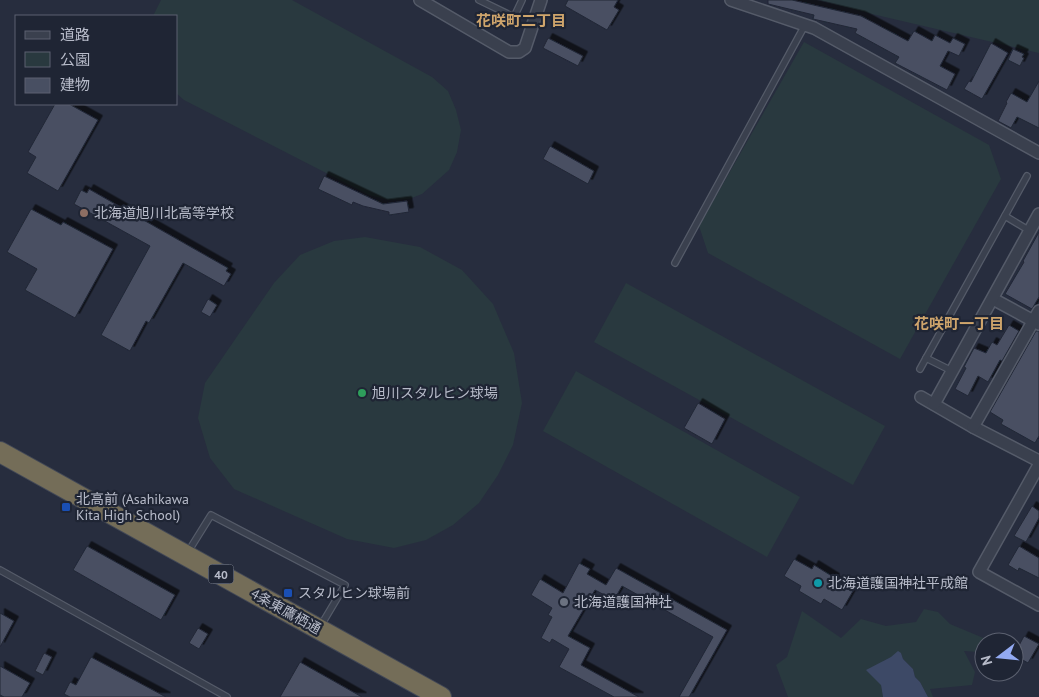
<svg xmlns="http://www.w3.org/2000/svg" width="1039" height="697" font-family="'PT Sans','Noto Sans JP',sans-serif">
<defs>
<filter id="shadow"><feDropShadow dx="4.5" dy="-4.5" stdDeviation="0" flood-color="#0009"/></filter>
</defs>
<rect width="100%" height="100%" fill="#272d3e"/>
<!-- green -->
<g fill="#29393f">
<polygon points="161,0 292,0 432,77 448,91 456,110 461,130 457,152 449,170 422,194 409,199 388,200 369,195 184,100 176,93 176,16 153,16"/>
<polygon points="819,0 1039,0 1039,53 872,14"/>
<polygon points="804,42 989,145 1001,179 900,359 708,253 699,226"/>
<polygon points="365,237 420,247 462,270 493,304 514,353 522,403 513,445 498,475 479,503 453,525 426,540 394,548 347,539 234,489 210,458 198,418 205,383 274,283 300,255 334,241"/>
<polygon points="626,283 885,426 853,485 594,342"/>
<polygon points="576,371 800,497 767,557 543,431"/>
<polygon points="924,609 938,612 950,624 993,642 984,642 984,654 979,652 964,651 975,672 972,685 930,689 933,697 928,697 920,682 915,677 913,669 903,659 901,653 883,661 881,685 883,697 788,697 776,665 787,657 802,611 841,638 861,619 886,626 916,622"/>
</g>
<!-- water -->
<polygon fill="#3d4966" points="898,651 901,653 903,659 913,669 915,677 920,682 928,697 883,697 881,685 866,670 891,657"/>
<!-- building -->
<g fill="#484f62" stroke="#212736" filter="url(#shadow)">
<polygon points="568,0 618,0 614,7 619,10 607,30 565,6"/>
<polygon points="768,0 792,0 861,16 908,41 914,31 932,41 935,35 950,43 953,38 965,44 959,56 948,51 940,66 955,74 947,90 895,63 899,57 855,33 857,29 813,19 814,15 768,4"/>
<polygon points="548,38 583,56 578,66 543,48"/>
<polygon points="991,43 1008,53 982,99 964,89 969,81 971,82"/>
<polygon points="1013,49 1024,54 1022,57 1024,58 1020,66 1008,60"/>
<polygon points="1039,81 1039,128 1017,117 1011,128 998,121 1007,103 1006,102 1011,93 1027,102"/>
<polygon points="55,104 69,104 98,120 58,191 27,173 36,157 28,152"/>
<polygon points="550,146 594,171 588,184 543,159"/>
<polygon points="324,176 383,204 407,201 409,212 389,215 389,212 363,206 353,202 352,205 318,189"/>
<polygon points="89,189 228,268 226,271 231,274 224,286 183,263 149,323 146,321 130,351 101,335 150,246 74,204 81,190 87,193"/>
<polygon points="31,209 61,225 63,222 113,249 75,318 25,290 37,269 7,252"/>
<polygon points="1039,232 1039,297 1032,309 1005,294 1024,262 1023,261"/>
<polygon points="208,299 217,305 210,317 201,312"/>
<polygon points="1009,325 1019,331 1002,361 1000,360 988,382 978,376 968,396 955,389 966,368 964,367 974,348 986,353 992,342 997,345"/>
<polygon points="1036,331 1039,331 1039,436 1035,443 1001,424 1003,420 990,412"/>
<polygon points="698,403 725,419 712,444 684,428"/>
<polygon points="1032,506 1039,511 1039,518 1026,542 1014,536"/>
<polygon points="87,546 175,595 161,620 73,570"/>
<polygon points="1019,546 1039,558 1039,578 1019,568 1018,571 1008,565"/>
<polygon points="794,559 812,569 814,565 835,578 834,580 853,591 842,610 824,599 821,604 799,591 801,586 784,576"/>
<polygon points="579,563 590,569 587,574 606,585 616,568 727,630 689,697 679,697 713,637 622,586 614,600 595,590 568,636 590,648 581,665 639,697 614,697 559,667 569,649 552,639 550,643 541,638 552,617 548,615 552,608 531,595 540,579 563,593"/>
<polygon points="0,613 14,621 0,647"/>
<polygon points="198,628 208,634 199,649 189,643"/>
<polygon points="1024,636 1039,644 1028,663 1014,655"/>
<polygon points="44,653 52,657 43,675 35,671"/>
<polygon points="91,657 166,697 70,697 64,694 70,682 76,685"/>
<polygon points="300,662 362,697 280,697"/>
<polygon points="0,666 30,683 22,697 4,697 0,695"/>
</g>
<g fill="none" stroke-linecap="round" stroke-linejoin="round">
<!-- lane casing -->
<g stroke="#555b69" stroke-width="8">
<g id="lane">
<polyline points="479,0 514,17 522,0"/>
<polyline points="1005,216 1030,231"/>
<polyline points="675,263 805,25"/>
<polyline points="926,358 952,371"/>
<polyline points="920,369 1027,176"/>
<polyline points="188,552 211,515 345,585 320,627"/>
<polyline points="0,570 227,697"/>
</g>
</g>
<!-- street casing -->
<g stroke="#555b69" stroke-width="14">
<g id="street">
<polyline points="420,0 509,52 519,52 525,48 541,0"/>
<polyline points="731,0 814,28 1039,153"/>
<polyline points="993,299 1039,324"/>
<polyline points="921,397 973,427 1039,461"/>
<polyline points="934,404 1039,214"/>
<polyline points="973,427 1039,311"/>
<polyline points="1039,465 979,572 1039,605"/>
</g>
</g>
<!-- highway casing -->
<g stroke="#424856" stroke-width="22">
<polyline id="highway" points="0,452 441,697"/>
</g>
<!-- lane -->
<use href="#lane" stroke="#3a404e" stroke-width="5.5"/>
<!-- street -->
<use href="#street" stroke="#3a404e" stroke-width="11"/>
<!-- highway -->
<use href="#highway" stroke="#746d58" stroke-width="20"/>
</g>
<!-- markers -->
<circle fill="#8d6e63" stroke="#1f2534" stroke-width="2" cx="84" cy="213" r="5"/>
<circle fill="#2e9e5b" stroke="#1f2534" stroke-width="2" cx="362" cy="393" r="5"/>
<g fill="#1a4fb4" stroke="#1f2534" stroke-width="2">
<rect x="61" y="502" width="10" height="10" rx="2.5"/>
<rect x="283" y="588" width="10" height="10" rx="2.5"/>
</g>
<circle fill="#0f9aa8" stroke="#1f2534" stroke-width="2" cx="818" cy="583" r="5"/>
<circle fill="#6b7280" stroke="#1f2534" stroke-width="2" cx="564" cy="602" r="5"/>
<g text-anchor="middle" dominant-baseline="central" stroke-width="4.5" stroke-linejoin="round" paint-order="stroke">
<!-- shield labels -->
<rect fill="#1f2534" stroke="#898e9c" stroke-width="1" x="208.5" y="564.5" width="25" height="19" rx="4"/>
<g font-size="12" font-weight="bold" fill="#b7bbc9">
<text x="221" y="574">40</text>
</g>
<!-- poi labels -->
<g font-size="14" fill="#b7bbc9" stroke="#1f2534" text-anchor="start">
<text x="94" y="213">北海道旭川北高等学校</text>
<text x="372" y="393">旭川スタルヒン球場</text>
<text x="76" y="499">北高前 (Asahikawa<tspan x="76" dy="16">Kita High School)</tspan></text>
<text x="828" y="583">北海道護国神社平成館</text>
<text x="298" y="593">スタルヒン球場前</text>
<text x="574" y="602">北海道護国神社</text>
</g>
<!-- street labels -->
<g font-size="14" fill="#b7bbc9" stroke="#1f2534">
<text transform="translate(286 611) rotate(29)">4条東鷹栖通</text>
</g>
<!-- neighbourhood labels -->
<g font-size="15" font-weight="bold" fill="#cfa56c" stroke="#1f2534">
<text x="521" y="20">花咲町二丁目</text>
<text x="959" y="323">花咲町一丁目</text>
</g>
</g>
<!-- legend -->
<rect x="15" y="15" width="162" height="90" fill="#1f2534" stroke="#5c6170"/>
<rect x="25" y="31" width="25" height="8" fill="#3a404e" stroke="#5c6170"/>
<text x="60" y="40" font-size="15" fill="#b7bbc9">道路</text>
<rect x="25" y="52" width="25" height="15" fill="#29393f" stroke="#5c6170"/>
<text x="60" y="65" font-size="15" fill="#b7bbc9">公園</text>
<rect x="25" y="78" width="25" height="15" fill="#484f62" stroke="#5c6170"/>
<text x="60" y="90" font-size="15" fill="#b7bbc9">建物</text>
<!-- north arrow -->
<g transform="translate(999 657) rotate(254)"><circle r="24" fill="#1f2534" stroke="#5c6170"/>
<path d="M0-4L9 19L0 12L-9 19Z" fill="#93aaf2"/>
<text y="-8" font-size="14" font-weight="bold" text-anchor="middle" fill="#b7bbc9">N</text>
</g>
</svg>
